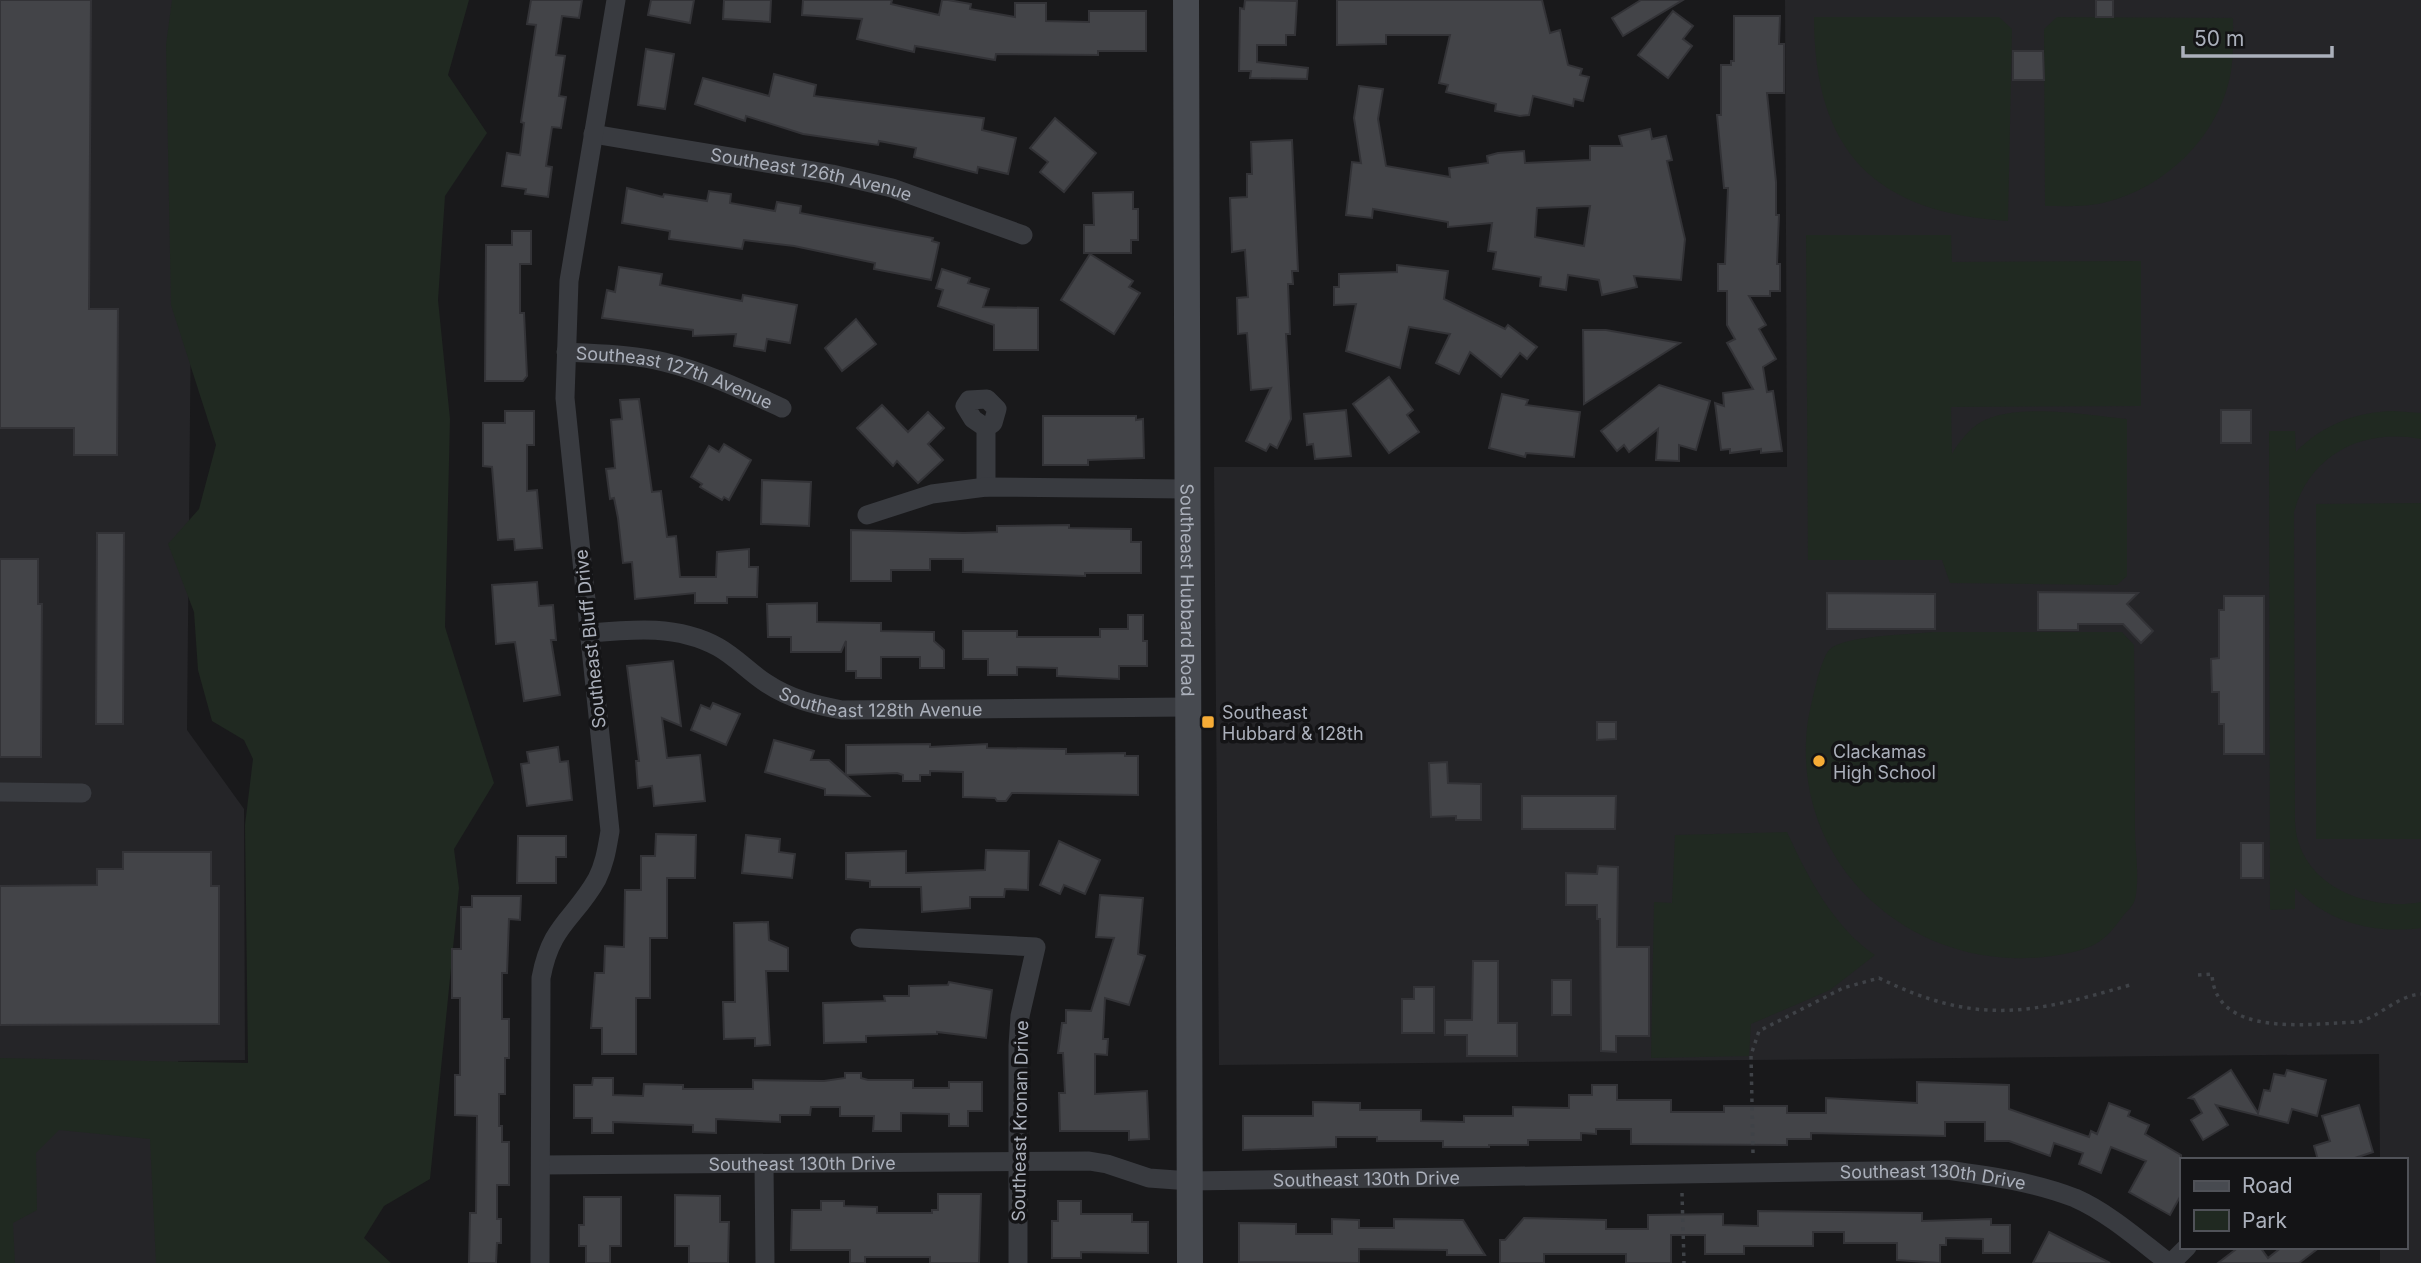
<svg xmlns="http://www.w3.org/2000/svg" width="2421" height="1263" font-family="Inter,sans-serif">
<rect width="100%" height="100%" fill="#19191b"/>
<!-- built -->
<g fill="#252528">
<polygon points="0,0 194,0 187,730 244,809 245,1060 178,1061 177,1263 0,1263"/>
<polygon points="1785,0 2421,0 2421,1263 2380,1263 2380,1247 2405,1247 2405,1160 2380,1160 2379,1054 1219,1065 1214,467 1787,467"/>
</g>
<!-- green -->
<g fill="#202921">
<polygon points="172,0 469,0 448,75 487,133 445,196 438,300 450,419 445,627 494,783 454,849 459,888 430,1179 384,1206 364,1238 391,1263 156,1263 150,1139 59,1130 36,1153 37,1210 13,1223 15,1263 0,1263 0,1058 248,1063 245,825 253,759 244,740 212,721 198,670 194,612 168,544 199,509 216,445 171,305 166,45"/>
<path d="M1814,17h185l13,12 -4,192c-133,-8 -194,-69 -194,-204z"/>
<path d="M2057,17l176,1c0,18 1,35 -2,53 -11,66 -68,120 -133,133 -17,3 -36,2 -53,2l-1,-177z"/>
<path d="M1806,235h145l1,27 189,-1v145l-190,1 1,47c6,-11 18,-26 29,-32 35,-20 107,-7 146,-3v157l-10,9 -167,-2 -8,-23h-134z"/>
<path d="M2393,411l28,2v26c-58,-11 -111,15 -127,73l1,310c3,63 72,90 126,80v26c-47,6 -92,-5 -126,-40v21l-25,1 -1,-479h26l1,21c26,-27 60,-40 97,-41z"/>
<polygon points="2421,503 2421,839 2316,839 2316,504"/>
<path d="M1932,632h190l12,13c1,62 1,123 1,185 0,21 5,48 0,69 -1,6 -8,12 -12,17 -18,25 -28,32 -59,38 -143,28 -277,-85 -256,-234 3,-14 12,-60 21,-70 15,-15 80,-15 103,-18z"/>
<path d="M1787,832c20,44 47,96 88,123l-45,35 -79,34 -2,32 -98,2 3,-156 18,1 3,-68z"/>
</g>
<!-- building -->
<g fill="#434448" stroke="#333337" stroke-width="2" fill-rule="evenodd">
<polygon points="0,0 91,0 89,309 118,309 117,455 74,455 74,428 0,428"/>
<polygon points="531,0 582,0 579,18 562,16 556,55 565,56 559,96 566,97 561,128 552,127 546,166 552,167 548,197 525,194 526,189 502,186 507,153 520,155 524,123 521,122 536,25 527,24"/>
<polygon points="651,0 694,0 690,23 648,15"/>
<polygon points="724,0 771,0 770,22 723,19"/>
<polygon points="803,0 892,0 891,4 939,15 942,0 948,0 971,4 970,9 1015,17 1015,3 1046,3 1046,21 1089,22 1089,11 1146,11 1146,51 1098,51 1098,55 996,54 995,60 915,46 914,52 857,39 862,19 802,15"/>
<polygon points="1245,0 1297,1 1295,35 1286,35 1286,45 1257,45 1257,62 1308,68 1307,79 1250,78 1251,71 1239,71 1240,8 1244,9"/>
<polygon points="1337,0 1542,0 1550,33 1560,30 1568,65 1582,69 1580,75 1589,77 1583,101 1574,99 1573,106 1533,96 1529,115 1520,116 1495,111 1496,104 1446,92 1448,85 1439,83 1450,35 1386,35 1386,44 1337,45"/>
<polygon points="1641,0 1683,0 1623,36 1612,18"/>
<rect x="2096" y="0" width="17" height="17"/>
<polygon points="1673,11 1693,26 1683,39 1692,46 1668,78 1638,55"/>
<polygon points="1734,16 1780,16 1779,44 1784,44 1784,93 1767,93 1776,182 1776,215 1779,215 1777,264 1780,264 1780,291 1770,291 1770,296 1749,296 1766,325 1759,329 1776,359 1763,367 1767,392 1773,391 1782,451 1761,453 1761,449 1730,453 1730,449 1721,450 1715,403 1724,406 1723,393 1753,389 1727,343 1735,339 1727,325 1727,291 1718,291 1718,264 1725,264 1728,188 1724,188 1717,115 1721,115 1721,65 1731,65 1731,61 1734,61"/>
<polygon points="646,49 674,54 665,109 638,105"/>
<polygon points="2013,51 2043,51 2044,80 2013,80"/>
<polygon points="774,74 816,85 814,96 984,118 982,130 1016,138 1008,174 978,167 977,173 914,157 916,148 879,141 878,145 803,134 746,116 745,121 695,104 703,78 769,96"/>
<path d="M1359,86l24,3 -5,30 8,47 64,11 -1,-9 39,-5 -1,-7 11,-3 26,-2 1,12 65,-3v-14h32l-3,-10 31,-7 2,10 14,-3 6,24 -5,1 18,78 -4,41 -47,-4 3,11 -35,8 -3,-15 -31,-5 -2,15 -26,-4 1,-9 -48,-8 3,-17 -8,-1 4,-28 -44,4v-5l-75,-13 -1,9 -26,-3 6,-53 9,1 -7,-45zM1590,206l-6,40 -49,-9 2,-29z"/>
<polygon points="1055,118 1096,153 1064,192 1040,172 1048,162 1030,148"/>
<polygon points="1292,140 1298,271 1292,271 1293,284 1288,284 1290,334 1286,334 1291,419 1277,448 1270,444 1266,451 1246,441 1271,388 1251,390 1247,333 1238,334 1237,298 1248,297 1245,250 1232,252 1230,198 1247,197 1247,174 1252,174 1251,142"/>
<polygon points="627,188 663,197 664,194 707,201 709,191 731,194 730,203 775,211 777,202 801,206 800,213 933,238 932,241 939,243 931,280 874,269 875,263 794,246 744,240 742,249 669,239 670,231 622,223"/>
<polygon points="1133,192 1133,209 1138,209 1138,240 1131,240 1131,253 1084,253 1084,225 1094,225 1093,193"/>
<polygon points="512,231 531,231 531,264 520,264 520,313 524,313 527,376 523,381 485,381 486,245 512,245"/>
<polygon points="1090,254 1133,281 1129,287 1140,293 1114,334 1061,300"/>
<polygon points="1397,265 1448,271 1444,299 1505,329 1508,325 1537,347 1527,359 1520,353 1501,377 1470,352 1459,374 1436,363 1450,334 1409,327 1400,368 1346,351 1356,304 1334,305 1334,287 1339,287 1339,274 1397,272"/>
<polygon points="619,267 662,274 660,285 742,301 743,295 797,305 790,343 767,339 765,351 734,346 736,334 693,336 693,330 602,318 607,290 615,292"/>
<polygon points="942,269 970,278 968,283 989,289 983,307 1038,308 1038,350 994,350 994,325 938,306 943,290 936,288"/>
<polygon points="856,319 876,344 842,371 825,348"/>
<polygon points="1583,330 1606,330 1680,343 1584,404"/>
<polygon points="1389,377 1413,410 1407,415 1419,432 1389,453 1353,404"/>
<polygon points="1659,385 1710,401 1696,450 1679,445 1679,461 1656,460 1658,429 1629,452 1624,445 1617,451 1601,431"/>
<polygon points="1502,394 1528,400 1526,405 1580,412 1574,457 1526,453 1525,457 1489,448"/>
<polygon points="639,399 652,492 661,491 667,537 676,536 680,577 716,577 717,552 749,549 749,567 758,567 757,597 727,597 727,603 695,603 695,593 635,599 632,562 623,563 618,518 614,498 610,499 606,469 615,468 611,420 622,419 620,400"/>
<polygon points="882,405 908,432 928,412 944,428 928,444 943,460 918,483 897,461 893,466 857,428"/>
<polygon points="1346,410 1351,456 1315,459 1313,444 1307,445 1304,414"/>
<rect x="2221" y="410" width="30" height="33"/>
<polygon points="505,411 534,411 534,445 527,445 527,491 537,490 542,548 515,550 514,539 498,540 492,467 483,466 483,423 505,423"/>
<polygon points="1043,416 1136,416 1136,420 1143,419 1144,458 1088,460 1088,465 1043,465"/>
<polygon points="724,444 751,460 729,500 724,497 722,500 700,487 702,484 691,477 709,446 719,452"/>
<polygon points="762,480 811,482 809,526 761,524"/>
<polygon points="1069,525 1069,528 1131,529 1131,542 1141,542 1141,573 1085,573 1085,576 963,572 963,559 930,559 930,570 891,570 891,581 851,581 851,530 964,533 997,532 997,526"/>
<polygon points="97,533 124,533 123,724 96,724"/>
<polygon points="0,559 38,559 38,604 42,604 41,757 0,757"/>
<polygon points="537,582 539,606 553,605 556,640 551,640 560,695 524,701 515,642 496,644 492,585"/>
<polygon points="2038,592 2138,593 2127,604 2153,631 2141,643 2123,624 2078,624 2078,630 2038,630"/>
<polygon points="1827,593 1935,594 1935,629 1827,629"/>
<polygon points="2224,596 2264,596 2264,754 2224,754 2224,724 2219,724 2219,692 2212,692 2211,659 2219,658 2219,610 2224,610"/>
<polygon points="817,603 817,622 881,623 881,631 934,632 934,641 944,650 944,668 920,668 920,657 881,657 881,678 856,678 856,671 846,671 846,641 841,652 791,652 791,637 768,637 767,604"/>
<polygon points="1128,615 1143,615 1143,641 1147,641 1147,666 1119,666 1119,679 1057,676 1057,668 1017,667 1017,675 988,675 988,659 963,659 963,631 1017,631 1017,637 1100,637 1100,629 1128,629"/>
<polygon points="673,661 681,726 662,718 667,758 700,755 705,801 654,806 652,786 638,788 636,761 639,761 627,666"/>
<polygon points="713,703 740,714 726,745 691,730 701,705 710,709"/>
<polygon points="1597,722 1616,722 1616,739 1597,740"/>
<polygon points="774,740 814,751 811,760 829,760 869,796 825,795 825,789 765,772"/>
<polygon points="930,744 930,747 987,744 987,748 1066,749 1066,754 1125,753 1125,756 1138,756 1138,795 1012,793 1006,801 997,801 995,798 963,797 963,772 930,771 930,775 920,775 920,781 903,781 903,775 897,773 846,775 846,745"/>
<polygon points="558,747 560,762 568,761 572,800 527,806 521,764 529,763 527,752"/>
<polygon points="1447,762 1448,783 1481,784 1481,820 1456,820 1456,816 1431,817 1429,763"/>
<polygon points="1522,796 1616,796 1615,829 1522,829"/>
<polygon points="656,834 696,835 695,878 667,878 667,938 650,938 650,998 636,998 636,1054 602,1054 602,1028 591,1028 595,973 604,973 605,946 624,947 625,890 641,890 641,856 655,856"/>
<polygon points="746,835 780,839 779,852 795,854 792,878 742,873"/>
<polygon points="518,836 566,836 566,857 556,857 556,883 517,883"/>
<polygon points="1059,841 1100,860 1085,894 1064,885 1060,894 1040,885"/>
<rect x="2241" y="843" width="22" height="35"/>
<polygon points="986,850 1029,851 1028,890 1005,889 1004,897 970,897 970,908 922,912 921,887 870,887 870,881 846,879 846,853 906,851 906,873 985,870"/>
<polygon points="123,852 211,852 211,886 219,886 219,1024 0,1025 0,886 97,885 97,869 123,869"/>
<polygon points="1598,866 1618,867 1617,947 1649,947 1649,1036 1616,1036 1616,1052 1601,1051 1600,919 1597,919 1597,905 1566,905 1566,873 1597,874"/>
<polygon points="1100,895 1143,898 1138,954 1145,956 1129,1005 1105,998 1103,1039 1108,1039 1107,1055 1095,1054 1095,1094 1147,1091 1149,1139 1129,1140 1129,1131 1060,1131 1059,1093 1065,1093 1063,1053 1058,1053 1062,1023 1066,1023 1066,1010 1091,1011 1114,938 1096,937"/>
<polygon points="472,896 521,896 520,920 509,919 507,973 502,973 502,1019 509,1019 509,1058 505,1058 505,1094 499,1094 499,1126 502,1126 502,1142 509,1142 509,1185 497,1185 497,1219 501,1219 501,1243 497,1243 496,1263 469,1263 470,1213 476,1213 477,1116 455,1115 455,1075 460,1075 460,998 452,998 452,949 461,949 461,907 472,907"/>
<polygon points="768,922 769,940 788,948 788,971 766,971 770,1045 755,1046 755,1038 724,1039 723,1002 735,1002 734,923"/>
<polygon points="1473,961 1498,961 1498,1023 1517,1023 1517,1056 1467,1056 1467,1035 1445,1035 1445,1020 1472,1020"/>
<rect x="1552" y="980" width="19" height="35"/>
<polygon points="949,982 992,990 986,1038 937,1032 937,1034 866,1036 866,1042 824,1043 823,1003 885,1001 884,996 909,996 909,986 948,985"/>
<polygon points="1414,987 1434,987 1434,1033 1402,1033 1402,999 1414,999"/>
<polygon points="2231,1070 2258,1113 2264,1090 2270,1091 2274,1074 2285,1076 2287,1070 2326,1080 2317,1116 2292,1109 2288,1123 2216,1105 2228,1125 2203,1140 2191,1120 2202,1113 2194,1099 2189,1098"/>
<polygon points="845,1073 861,1073 861,1078 868,1080 913,1080 913,1088 949,1088 949,1082 982,1082 982,1111 968,1111 968,1126 949,1126 949,1114 901,1113 901,1131 873,1131 874,1116 840,1116 840,1107 811,1107 810,1115 780,1115 780,1122 716,1119 716,1133 693,1132 693,1125 613,1122 613,1133 592,1133 592,1118 574,1118 574,1085 592,1085 593,1078 613,1078 613,1095 643,1096 644,1084 683,1085 683,1089 753,1089 753,1080 824,1081 845,1078"/>
<polygon points="1917,1082 2009,1085 2009,1109 2089,1137 2091,1131 2097,1134 2109,1103 2130,1111 2128,1116 2149,1125 2145,1134 2181,1155 2181,1195 2170,1215 2129,1192 2146,1161 2111,1147 2101,1173 2079,1164 2083,1153 2054,1143 2050,1156 2009,1141 1985,1141 1985,1122 1945,1122 1945,1136 1811,1133 1811,1139 1787,1139 1787,1145 1631,1144 1631,1129 1596,1129 1596,1134 1581,1133 1581,1140 1528,1140 1528,1145 1489,1145 1489,1147 1443,1147 1443,1141 1377,1141 1377,1137 1336,1137 1336,1147 1243,1150 1243,1116 1313,1116 1313,1102 1360,1103 1360,1110 1421,1110 1421,1121 1464,1122 1464,1116 1513,1116 1513,1107 1569,1108 1569,1095 1592,1095 1592,1085 1617,1085 1617,1100 1671,1100 1671,1112 1724,1112 1724,1106 1787,1106 1787,1113 1826,1113 1826,1098 1917,1103"/>
<polygon points="2359,1105 2373,1152 2349,1160 2318,1160 2314,1146 2330,1141 2322,1116"/>
<polygon points="938,1194 981,1194 979,1263 930,1263 930,1257 865,1257 865,1263 850,1263 850,1250 791,1250 792,1210 821,1210 821,1201 844,1201 844,1206 877,1207 877,1213 932,1213 932,1210 938,1210"/>
<polygon points="675,1195 720,1196 720,1222 729,1222 728,1263 689,1263 689,1246 675,1246"/>
<polygon points="584,1197 621,1197 621,1246 610,1246 610,1263 586,1263 586,1246 579,1246 579,1225 584,1225"/>
<polygon points="1058,1201 1081,1201 1081,1214 1132,1214 1132,1222 1148,1222 1148,1253 1081,1252 1081,1258 1052,1258 1052,1221 1058,1221"/>
<polygon points="1758,1211 1922,1213 1922,1221 1991,1219 1991,1225 2010,1225 2010,1253 1983,1253 1983,1239 1946,1238 1946,1245 1940,1245 1940,1263 1897,1260 1897,1243 1844,1243 1844,1232 1813,1232 1813,1246 1744,1246 1744,1254 1705,1254 1705,1235 1671,1235 1671,1263 1626,1263 1626,1254 1544,1254 1544,1263 1500,1263 1500,1240 1505,1240 1524,1218 1606,1220 1606,1229 1648,1229 1648,1215 1723,1214 1723,1225 1758,1226"/>
<polygon points="1332,1219 1359,1220 1359,1228 1394,1228 1394,1219 1463,1220 1485,1255 1447,1255 1447,1250 1359,1249 1359,1263 1239,1262 1239,1223 1296,1224 1296,1234 1332,1234"/>
<polygon points="2049,1232 2110,1263 2033,1263"/>
<polygon points="2239,1247 2260,1247 2268,1258 2282,1247 2320,1247 2299,1263 2218,1263"/>
</g>
<g fill="none" stroke-linecap="round" stroke-linejoin="round">
<!-- path -->
<g stroke="#3f4247" stroke-width="3.5" stroke-dasharray="3.5 5" stroke-linecap="butt">
<path d="M2198,975l14,-1c3,66 103,49 147,48 23,-7 38,-26 62,-28"/>
<path d="M1753,1153l-2,-98 8,-24 84,-43 36,-10c98,48 151,36 251,7"/>
<polyline points="1682,1193 1684,1263"/>
</g>
<!-- street -->
<g stroke="#393b40" stroke-width="19">
<path id="s1" d="M593,134l239,40 60,14 131,47"/>
<path id="s2" d="M566,352c33,2 66,2 98,10 41,10 79,28 118,46"/>
<polyline points="986,487 986,428 993,423 997,409 987,399 969,400 965,406 973,419 986,428"/>
<polyline points="867,515 932,494 986,487 1187,489"/>
<path id="s3" d="M590,633c44,-4 88,-8 128,14 18,10 31,25 48,36 24,16 49,22 76,27l346,-3"/>
<polyline points="0,792 82,793"/>
<polyline points="860,938 1036,947 1020,1016 1018,1046 1018,1263"/>
<polyline points="764,1164 765,1263"/>
<path id="s4" d="M541,1165l548,-4 18,3 42,14 41,3 757,-11c43,6 87,12 128,28 34,15 64,42 94,65"/>
<path d="M540,1263l1,-285c10,-54 33,-58 56,-99 8,-16 10,-31 13,-48l-45,-433 4,-117 47,-281"/>
<polyline points="2171,1263 2187,1247"/>
</g>
<!-- secondary -->
<path stroke="#474a50" stroke-width="26" id="s5" d="M1186,0l4,1263"/>
</g>
<!-- markers -->
<g fill="#f6ac36" stroke="#141416" stroke-width="2.5">
<rect x="1201" y="715" width="14" height="14" rx="3.5"/>
<circle cx="1819" cy="761" r="7"/>
</g>
<g text-anchor="middle" dominant-baseline="central" stroke-width="7" stroke-linejoin="round" paint-order="stroke">
<!-- street labels -->
<g font-size="18" fill="#abb0bb" stroke="#141416">
<text stroke="none"><textPath href="#s1" startOffset="222">Southeast 126th Avenue</textPath></text>
<text stroke="none"><textPath href="#s2" startOffset="112">Southeast 127th Avenue</textPath></text>
<text stroke="none"><textPath href="#s5" startOffset="590">Southeast Hubbard Road</textPath></text>
<text transform="translate(590 639) rotate(-96)">Southeast Bluff Drive</text>
<text stroke="none"><textPath href="#s3" startOffset="310">Southeast 128th Avenue</textPath></text>
<text transform="translate(1020 1121) rotate(-89)">Southeast Kronan Drive</text>
<text stroke="none"><textPath href="#s4" startOffset="261">Southeast 130th Drive</textPath></text>
<text stroke="none"><textPath href="#s4" startOffset="828">Southeast 130th Drive</textPath></text>
<text stroke="none"><textPath href="#s4" startOffset="1395">Southeast 130th Drive</textPath></text>
</g>
<!-- poi labels -->
<g font-size="18" fill="#abb0bb" stroke="#141416" text-anchor="start">
<text x="1222" y="712">Southeast<tspan x="1222" dy="21">Hubbard &amp; 128th</tspan></text>
<text x="1833" y="751">Clackamas<tspan x="1833" dy="21">High School</tspan></text>
</g>
</g>
<!-- legend -->
<rect x="2180" y="1158" width="228" height="91" fill="#141416" stroke="#505258" stroke-width="2"/>
<rect x="2194" y="1181" width="35" height="10" fill="#474a50" stroke="#505258" stroke-width="2"/>
<text x="2242" y="1193" font-size="21" fill="#abb0bb">Road</text>
<rect x="2194" y="1210" width="35" height="21" fill="#202921" stroke="#505258" stroke-width="2"/>
<text x="2242" y="1228" font-size="21" fill="#abb0bb">Park</text>
<!-- scale -->
<path d="M2183 46v10h149v-10" fill="none" stroke="#abb0bb" stroke-width="3.5"/>
<text x="2194" y="46" font-size="21" fill="#abb0bb" stroke="#141416" stroke-width="5" paint-order="stroke">50 m</text>
</svg>
